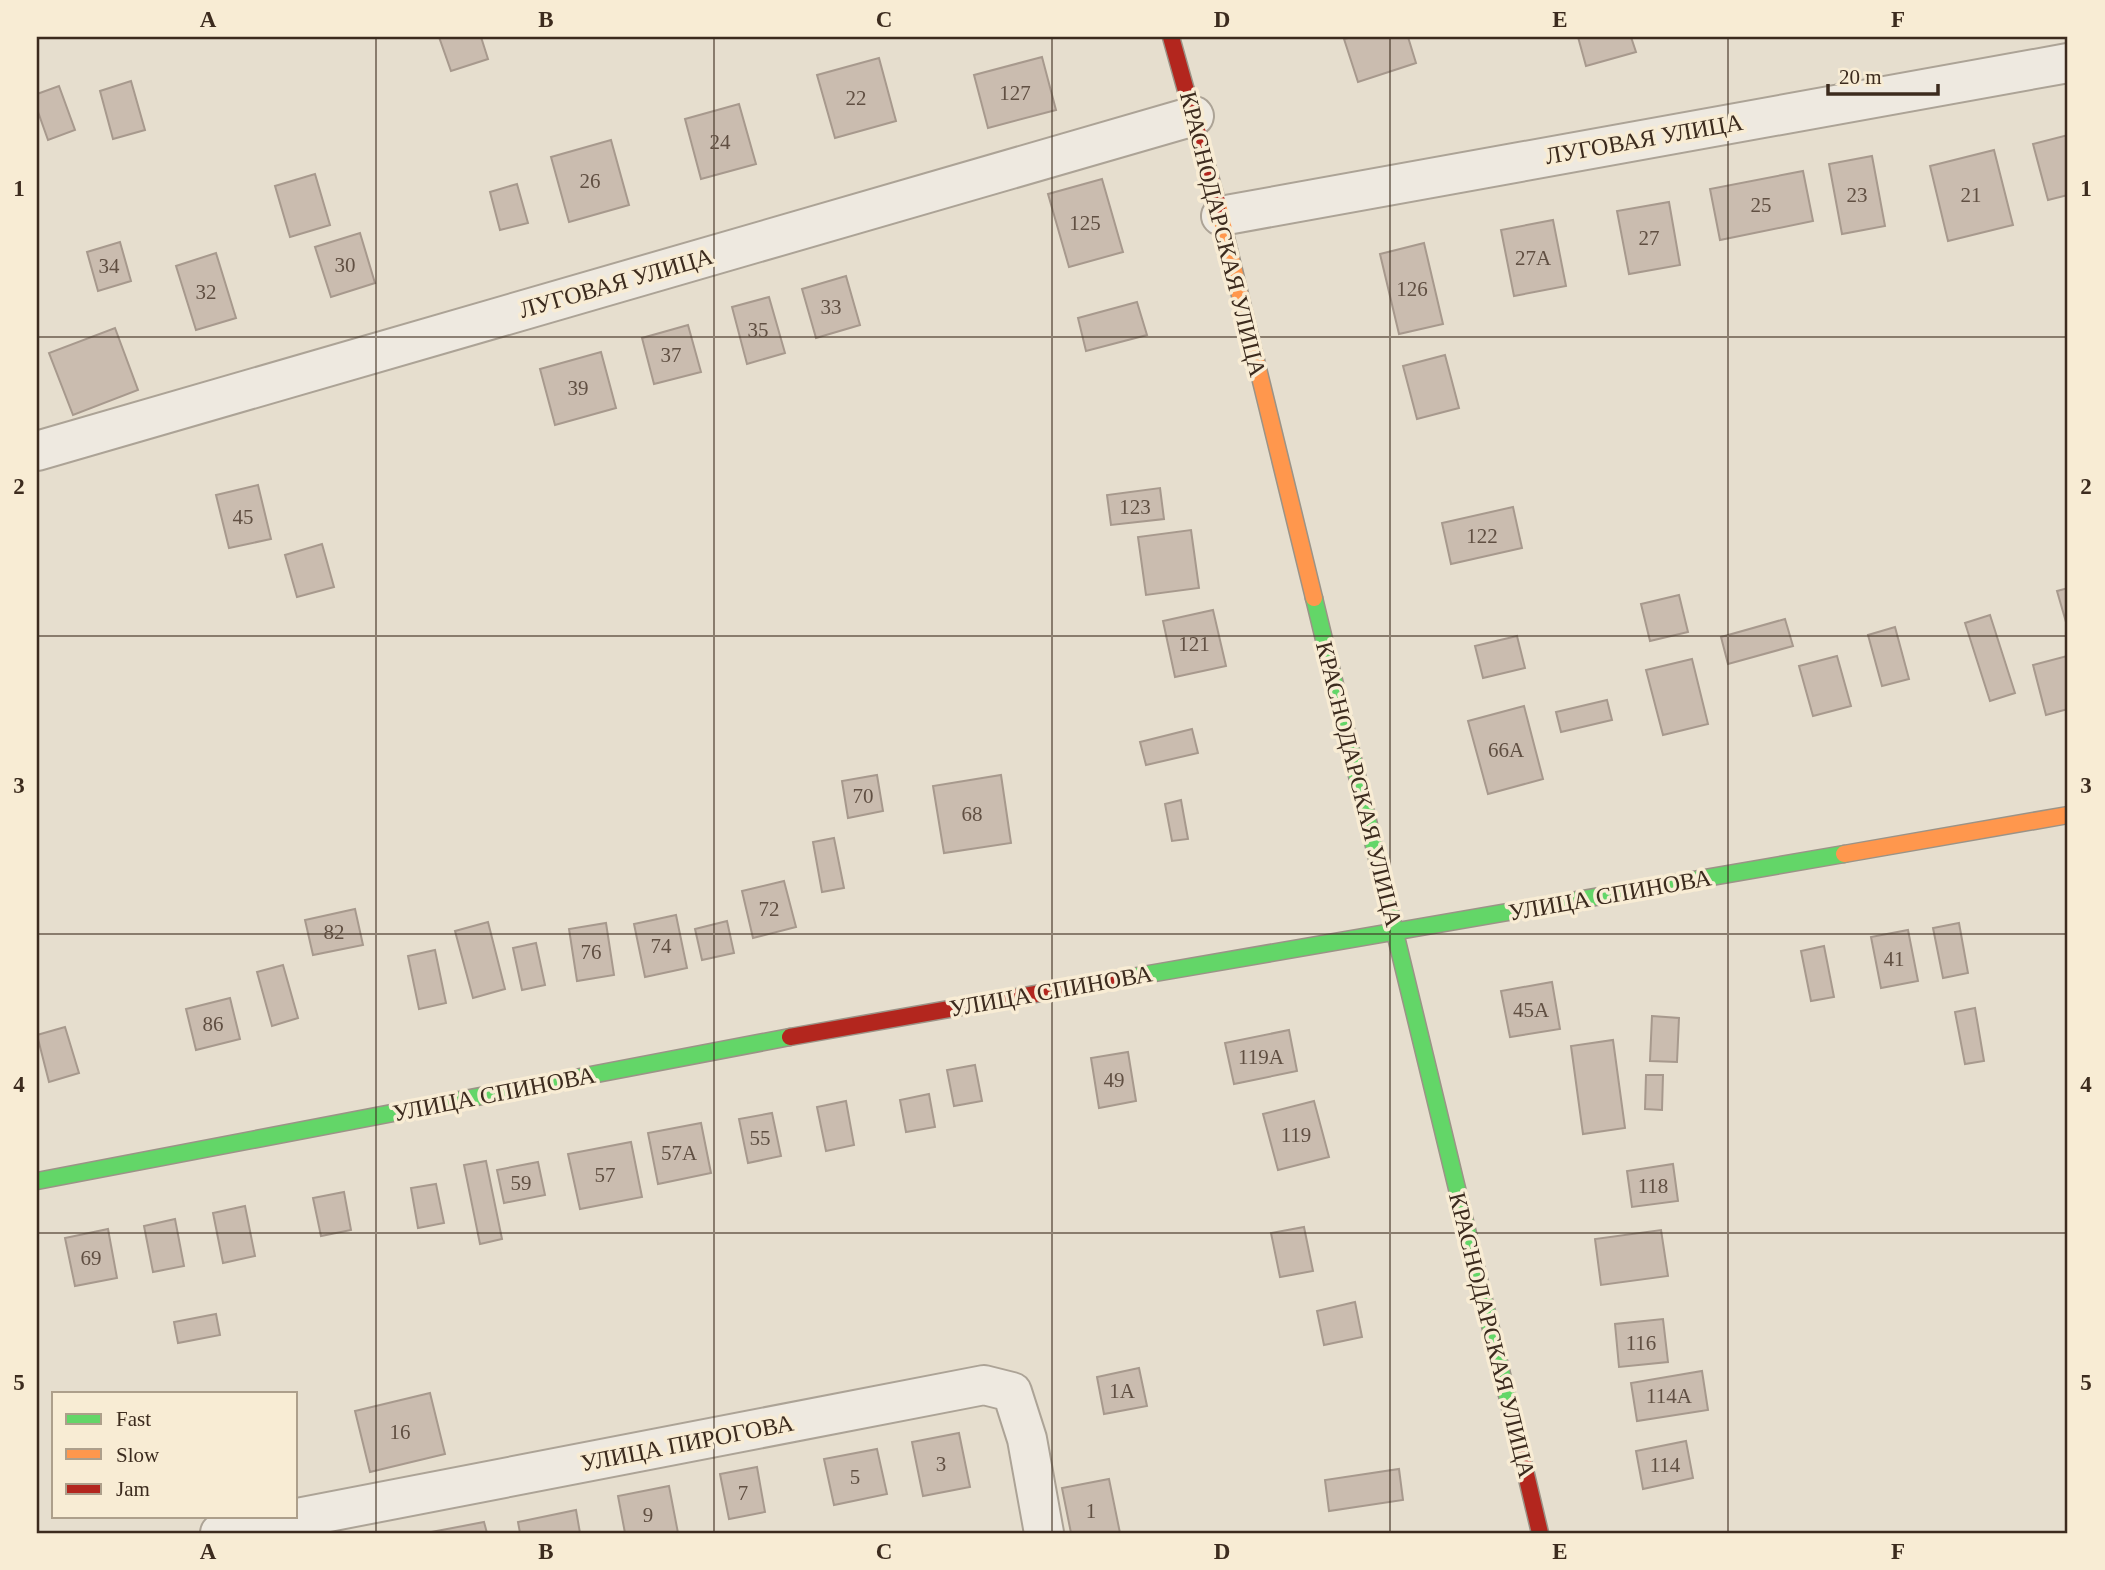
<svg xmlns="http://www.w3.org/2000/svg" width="2105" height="1570" font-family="Georgia,serif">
<rect width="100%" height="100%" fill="#e6dece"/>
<!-- building -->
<g fill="#cabcaf" stroke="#a7998d" stroke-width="2">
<polygon points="439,37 481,37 488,59 451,71"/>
<polygon points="1352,37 1408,37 1416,63 1358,82 1344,39"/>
<polygon points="1578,37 1631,37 1636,52 1586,66"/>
<polygon points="1042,57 1056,110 988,128 974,75"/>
<polygon points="879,58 896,121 835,138 817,75"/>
<polygon points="131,81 145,130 113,139 100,91"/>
<polygon points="59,86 75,130 48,140 37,109 37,94"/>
<polygon points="739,104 756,164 701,179 685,119"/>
<polygon points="2068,135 2068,195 2048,200 2033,144"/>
<polygon points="611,140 629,205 569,222 551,157"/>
<polygon points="1994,150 2013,225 1948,241 1930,166"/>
<polygon points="1872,156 1885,226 1842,234 1829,164"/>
<polygon points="1803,171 1813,221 1720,240 1710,189"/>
<polygon points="315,174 330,225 290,237 275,186"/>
<polygon points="1102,179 1123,252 1069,267 1048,194"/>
<polygon points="517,184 528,223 500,230 490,192"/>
<polygon points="1669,202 1680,265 1629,274 1617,211"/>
<polygon points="1553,220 1566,286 1514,296 1501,230"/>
<polygon points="360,233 375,283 331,297 315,247"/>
<polygon points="120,242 131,281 98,291 87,252"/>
<polygon points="1424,243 1443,324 1399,334 1380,254"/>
<polygon points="216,253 236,318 196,330 176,266"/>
<polygon points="846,276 860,325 816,338 802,289"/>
<polygon points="769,297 785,353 747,364 732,307"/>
<polygon points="1137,302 1147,335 1086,351 1078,318"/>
<polygon points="688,325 701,372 654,384 642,338"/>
<polygon points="115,328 138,390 73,415 49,353"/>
<polygon points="601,352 616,408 555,425 540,369"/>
<polygon points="1445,355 1459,408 1417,419 1403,366"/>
<polygon points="258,485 271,539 229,548 216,495"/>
<polygon points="1160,488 1164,519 1111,525 1107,495"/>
<polygon points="1513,507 1522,548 1451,564 1442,523"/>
<polygon points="1191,530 1199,588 1146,595 1138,537"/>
<polygon points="322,544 334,587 297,597 285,555"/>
<polygon points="2068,588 2068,629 2057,591"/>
<polygon points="1679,595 1688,632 1650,641 1641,604"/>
<polygon points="1213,610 1226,666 1175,677 1163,621"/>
<polygon points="1990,615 2015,693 1990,701 1965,623"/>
<polygon points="1785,619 1793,646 1728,664 1721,637"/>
<polygon points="1895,627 1909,679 1882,686 1868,635"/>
<polygon points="1517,636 1525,668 1483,678 1475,646"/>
<polygon points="1837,656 1851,706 1813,716 1799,666"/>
<polygon points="2067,656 2068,709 2046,715 2033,665"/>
<polygon points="1692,659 1708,724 1663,735 1646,670"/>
<polygon points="1607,700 1612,720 1561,732 1556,712"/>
<polygon points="1524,706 1543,779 1488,794 1468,721"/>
<polygon points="1192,729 1198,753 1146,765 1140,742"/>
<polygon points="877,775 883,811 848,818 842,781"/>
<polygon points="1001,775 1011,843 944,853 933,786"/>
<polygon points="1181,800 1188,839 1172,841 1165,804"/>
<polygon points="834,838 844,888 822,892 813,842"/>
<polygon points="784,881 796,927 753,938 742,891"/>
<polygon points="355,909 363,945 313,955 305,920"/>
<polygon points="676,915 687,968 645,977 634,924"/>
<polygon points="727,921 734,953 702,960 695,929"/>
<polygon points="488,922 505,989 473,998 455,931"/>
<polygon points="606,923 614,975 577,981 569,929"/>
<polygon points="1959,923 1968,973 1943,978 1933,928"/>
<polygon points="1908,930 1918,981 1881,988 1871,937"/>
<polygon points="536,943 545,985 522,990 513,948"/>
<polygon points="1824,946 1834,997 1811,1001 1801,951"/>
<polygon points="435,950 446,1003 419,1009 408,956"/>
<polygon points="283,965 298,1018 272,1026 257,972"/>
<polygon points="1552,982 1560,1029 1510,1037 1501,991"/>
<polygon points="230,998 240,1039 196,1050 186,1009"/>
<polygon points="1975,1008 1984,1061 1965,1064 1955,1012"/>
<polygon points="1652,1016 1679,1018 1677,1062 1650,1061"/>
<polygon points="65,1027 79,1073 49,1082 37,1035"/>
<polygon points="1289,1030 1297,1071 1234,1084 1225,1043"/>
<polygon points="1613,1040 1625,1128 1583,1134 1571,1046"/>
<polygon points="1128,1052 1136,1101 1099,1108 1091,1058"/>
<polygon points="975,1065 982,1101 954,1106 947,1070"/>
<polygon points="1646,1075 1663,1075 1662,1110 1645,1109"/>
<polygon points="929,1094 935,1127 906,1132 900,1100"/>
<polygon points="846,1101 854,1145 826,1151 817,1107"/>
<polygon points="1314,1101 1329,1157 1278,1170 1263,1114"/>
<polygon points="772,1113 781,1156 748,1163 739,1119"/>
<polygon points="701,1123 711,1173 658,1184 648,1133"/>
<polygon points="631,1142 642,1197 580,1209 568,1154"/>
<polygon points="486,1161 502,1239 480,1244 464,1165"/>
<polygon points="538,1162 545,1195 504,1203 497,1170"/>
<polygon points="1673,1164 1678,1201 1632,1207 1627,1171"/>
<polygon points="436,1184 444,1223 418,1228 411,1188"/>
<polygon points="344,1192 351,1230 321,1236 313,1198"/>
<polygon points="245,1206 255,1256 223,1263 213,1213"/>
<polygon points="175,1219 184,1266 153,1272 144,1226"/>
<polygon points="1304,1227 1313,1271 1280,1277 1271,1233"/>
<polygon points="108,1229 117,1278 75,1286 65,1238"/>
<polygon points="1661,1230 1668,1276 1601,1285 1595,1239"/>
<polygon points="1355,1302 1362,1337 1324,1345 1317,1311"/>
<polygon points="216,1314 220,1335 178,1343 174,1322"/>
<polygon points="1663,1319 1668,1362 1619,1367 1615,1324"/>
<polygon points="1139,1368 1147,1406 1104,1414 1097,1377"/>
<polygon points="1702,1371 1708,1410 1637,1421 1631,1383"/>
<polygon points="430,1393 445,1454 370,1472 355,1411"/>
<polygon points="959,1433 970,1487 923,1496 912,1442"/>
<polygon points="1686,1441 1693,1478 1643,1489 1636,1451"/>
<polygon points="877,1449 887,1494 834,1505 824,1459"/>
<polygon points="757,1467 765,1512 729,1519 720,1474"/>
<polygon points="1399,1469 1403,1500 1329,1511 1325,1480"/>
<polygon points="1109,1479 1120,1533 1071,1533 1062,1488"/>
<polygon points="669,1486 678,1533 625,1533 618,1496"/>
<polygon points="576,1510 580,1533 520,1533 518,1522"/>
<polygon points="484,1522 487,1533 426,1533"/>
</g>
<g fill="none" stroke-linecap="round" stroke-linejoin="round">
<!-- street casing -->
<g stroke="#aca396" stroke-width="42">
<g id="street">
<polyline points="1221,216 2068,63"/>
<polyline points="37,451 1194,116"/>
<polyline points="220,1533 984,1385 1012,1392 1027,1439 1044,1533"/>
</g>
</g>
<!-- fast casing -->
<g stroke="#9b9387" stroke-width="19">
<g id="fast">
<polyline points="1314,598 1514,1424"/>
<polyline points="1120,979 1844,854"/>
<polyline points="37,1181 790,1037"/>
</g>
</g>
<!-- slow casing -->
<g stroke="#9b9387" stroke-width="19">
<g id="slow">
<polyline points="1218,205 1314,598"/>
<polyline points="1844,854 2068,815"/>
</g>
</g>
<!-- jam casing -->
<g stroke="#9b9387" stroke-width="19">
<g id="jam">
<polyline points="1171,37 1218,205"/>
<polyline points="790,1037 1120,979"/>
<polyline points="1514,1424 1540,1533"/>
</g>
</g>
<!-- street -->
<use href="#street" stroke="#eee9e0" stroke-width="38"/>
<!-- fast -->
<use href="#fast" stroke="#63d668" stroke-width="16"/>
<!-- slow -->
<use href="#slow" stroke="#ff974d" stroke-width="16"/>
<!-- jam -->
<use href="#jam" stroke="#b3261e" stroke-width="16"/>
</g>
<!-- grid -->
<path fill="none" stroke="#3c2b1e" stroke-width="2" stroke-opacity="0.55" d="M376,37v1496M714,37v1496M1052,37v1496M1390,37v1496M1728,37v1496M37,337h2031M37,636h2031M37,934h2031M37,1233h2031"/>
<g text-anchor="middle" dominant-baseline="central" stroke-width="7" stroke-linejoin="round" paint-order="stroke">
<!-- number labels -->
<g font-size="21" fill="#604f42">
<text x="1015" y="93">127</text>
<text x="856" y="98">22</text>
<text x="720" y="142">24</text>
<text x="590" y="181">26</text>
<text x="1857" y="195">23</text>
<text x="1971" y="195">21</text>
<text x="1761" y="205">25</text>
<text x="1085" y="223">125</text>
<text x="1649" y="238">27</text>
<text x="1533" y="258">27А</text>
<text x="345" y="265">30</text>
<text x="109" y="266">34</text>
<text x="1412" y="289">126</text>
<text x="206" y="292">32</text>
<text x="831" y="307">33</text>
<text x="758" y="330">35</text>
<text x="671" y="355">37</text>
<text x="578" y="388">39</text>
<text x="1135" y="507">123</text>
<text x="243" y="517">45</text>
<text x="1482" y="536">122</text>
<text x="1194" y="644">121</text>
<text x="1506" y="750">66А</text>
<text x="863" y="796">70</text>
<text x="972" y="814">68</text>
<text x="769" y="909">72</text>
<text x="334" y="932">82</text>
<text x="661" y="946">74</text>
<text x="591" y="952">76</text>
<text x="1894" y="959">41</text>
<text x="1531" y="1010">45А</text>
<text x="213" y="1024">86</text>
<text x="1261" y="1057">119А</text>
<text x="1114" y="1080">49</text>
<text x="1296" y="1135">119</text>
<text x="760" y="1138">55</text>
<text x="679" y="1153">57А</text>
<text x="605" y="1175">57</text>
<text x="521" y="1183">59</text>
<text x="1653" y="1186">118</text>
<text x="91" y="1258">69</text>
<text x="1641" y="1343">116</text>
<text x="1122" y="1391">1А</text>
<text x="1669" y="1396">114А</text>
<text x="400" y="1432">16</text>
<text x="941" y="1464">3</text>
<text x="1665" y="1465">114</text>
<text x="855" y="1477">5</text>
<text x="743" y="1493">7</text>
<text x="1091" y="1511">1</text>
<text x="648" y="1515">9</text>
</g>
<!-- street labels -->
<g font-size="24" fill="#3c2b1e" stroke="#f8ecd4">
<text transform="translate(1644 139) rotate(-10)">ЛУГОВАЯ УЛИЦА</text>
<text transform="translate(1223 234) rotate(76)">КРАСНОДАРСКАЯ УЛИЦА</text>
<text transform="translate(616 283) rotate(-16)">ЛУГОВАЯ УЛИЦА</text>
<text transform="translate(1359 784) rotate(76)">КРАСНОДАРСКАЯ УЛИЦА</text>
<text transform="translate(1610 895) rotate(-10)">УЛИЦА СПИНОВА</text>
<text transform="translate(1051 991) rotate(-10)">УЛИЦА СПИНОВА</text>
<text transform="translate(494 1094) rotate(-11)">УЛИЦА СПИНОВА</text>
<text transform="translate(1492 1335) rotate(76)">КРАСНОДАРСКАЯ УЛИЦА</text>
<text transform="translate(687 1443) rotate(-11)">УЛИЦА ПИРОГОВА</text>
</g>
</g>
<!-- border -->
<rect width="2105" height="1570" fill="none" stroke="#f8ecd4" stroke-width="77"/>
<!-- legend -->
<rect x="52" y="1392" width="245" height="126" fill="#f8ecd4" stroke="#ad9f8b" stroke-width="2"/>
<rect x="66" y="1414" width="35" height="10" fill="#63d668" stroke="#ad9f8b" stroke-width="2"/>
<text x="116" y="1426" font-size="21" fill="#3c2b1e">Fast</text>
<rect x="66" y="1449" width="35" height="10" fill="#ff974d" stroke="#ad9f8b" stroke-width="2"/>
<text x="116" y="1462" font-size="21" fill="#3c2b1e">Slow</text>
<rect x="66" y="1484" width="35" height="10" fill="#b3261e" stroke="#ad9f8b" stroke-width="2"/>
<text x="116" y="1496" font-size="21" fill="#3c2b1e">Jam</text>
<!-- scale -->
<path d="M1828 84v10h110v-10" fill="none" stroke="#3c2b1e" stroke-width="3.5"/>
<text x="1839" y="84" font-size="21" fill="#3c2b1e" stroke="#f8ecd4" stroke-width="5" paint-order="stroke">20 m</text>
<rect x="38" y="38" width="2028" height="1494" fill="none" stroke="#3c2b1e" stroke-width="2.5"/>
<g font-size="23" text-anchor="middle" font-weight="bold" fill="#3c2b1e">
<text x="208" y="27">A</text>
<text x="546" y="27">B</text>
<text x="884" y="27">C</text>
<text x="1222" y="27">D</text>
<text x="1560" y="27">E</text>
<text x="1898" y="27">F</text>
<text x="19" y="196">1</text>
<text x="2086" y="196">1</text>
<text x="19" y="494">2</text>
<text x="2086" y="494">2</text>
<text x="19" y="793">3</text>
<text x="2086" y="793">3</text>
<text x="19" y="1092">4</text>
<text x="2086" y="1092">4</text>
<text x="19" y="1390">5</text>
<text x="2086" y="1390">5</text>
<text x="208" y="1559">A</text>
<text x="546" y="1559">B</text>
<text x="884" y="1559">C</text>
<text x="1222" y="1559">D</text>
<text x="1560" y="1559">E</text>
<text x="1898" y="1559">F</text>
</g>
</svg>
